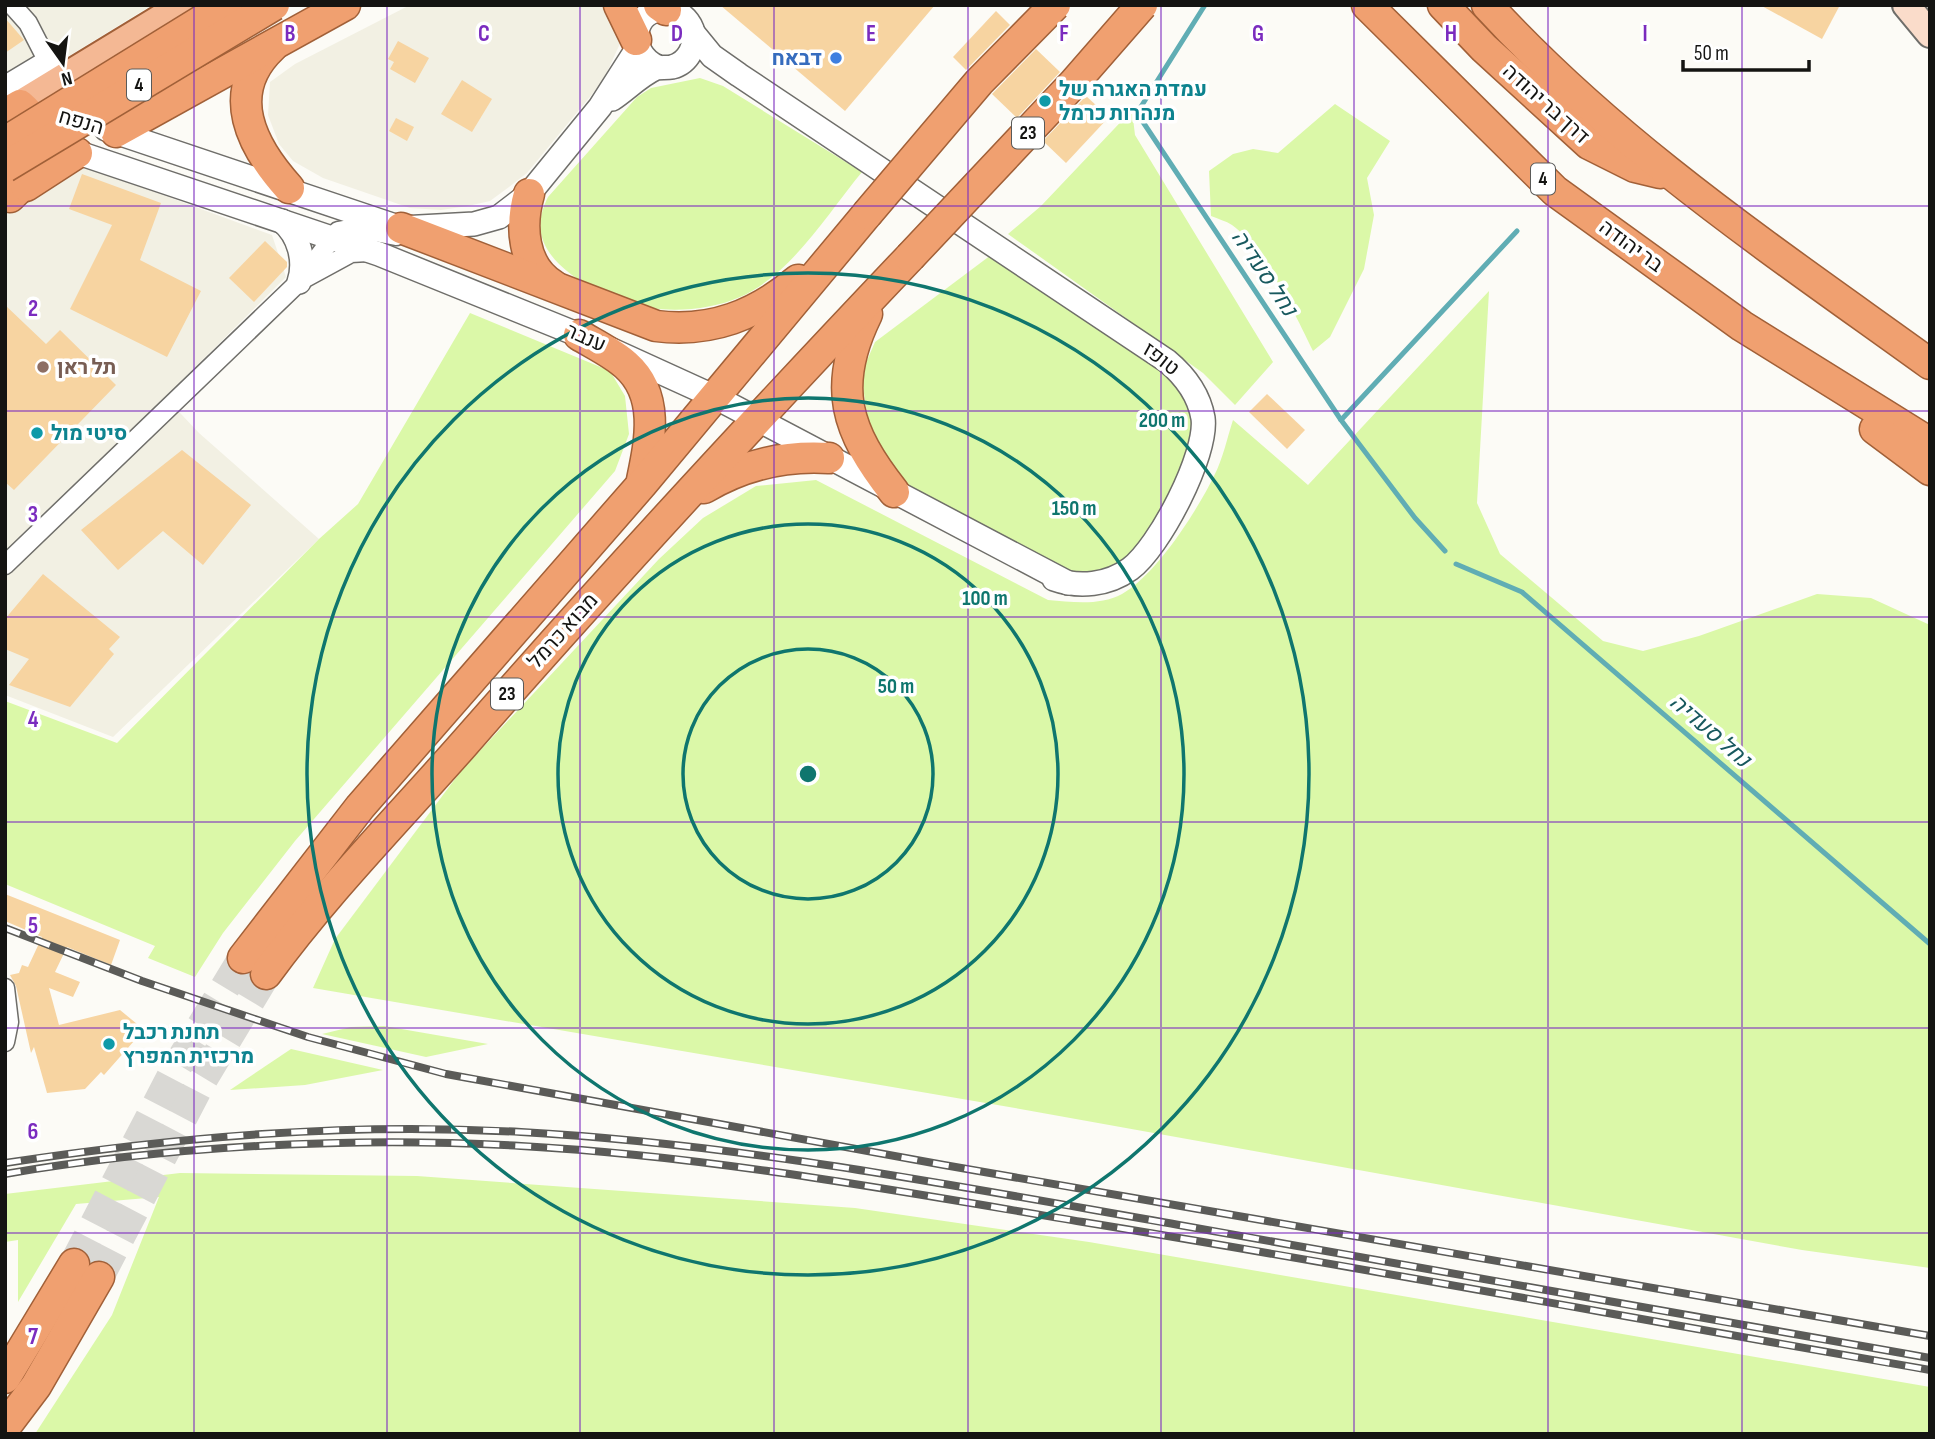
<svg xmlns="http://www.w3.org/2000/svg" width="1935" height="1439" font-family="'Sofia Sans Condensed',Heebo,sans-serif">
<rect width="100%" height="100%" fill="#fcfbf6"/>
<!-- built -->
<g fill="#f2f0e3">
<polygon points="5,5 152,5 5,95"/>
<polygon points="410,5 613,5 623,37 603,81 527,173 509,187 490,201 468,206 441,210 410,208 323,178 293,161 279,144 268,115 270,82 295,64"/>
<polygon points="5,137 272,235 286,277 165,397 199,433 319,539 113,737 5,695"/>
</g>
<!-- green -->
<g fill="#dbf8a8">
<path d="M700,78l23,8 139,86c-35,42 -70,102 -122,125 -27,12 -61,15 -90,11 -34,-4 -92,-32 -106,-65 -7,-16 -3,-32 4,-46l89,-100 14,-9z"/>
<path d="M1335,104l55,37 -23,37 7,37 -10,54 -34,68 -17,14c-17,-35 -50,-104 -81,-126 -6,-4 -14,-6 -21,-9l-2,-45 24,-17 20,-5 25,4z"/>
<polygon points="1132,110 1135,135 1273,362 1235,405 1203,373 1008,234 1041,206"/>
<path d="M991,255l170,114c14,14 28,29 31,50 6,33 -42,123 -70,142 -17,11 -33,12 -52,12l-170,-90 -30,-50 -7,-46 2,-22 10,-23z"/>
<path d="M1489,291l-12,212 23,51 103,87 40,10 56,-15 118,-42 54,4 59,27v643l-128,-18 -787,-142 -702,-120 22,-49 126,-168 198,-212 44,-41 53,-32 60,-6 232,120c24,2 52,6 74,-6 34,-19 75,-83 92,-118 9,-17 13,-38 19,-56l75,65z"/>
<polygon points="470,313 610,371 625,396 629,434 615,471 295,841 223,933 195,977 148,958 155,946 5,884 5,701 117,743 319,539 358,504"/>
<polygon points="384,1026 488,1044 426,1057 322,1034 351,1027"/>
<polygon points="291,1049 383,1070 305,1085 230,1090"/>
<polygon points="180,1173 417,1176 855,1208 1089,1242 1930,1387 1930,1434 35,1434 112,1315 159,1197 76,1204 18,1302 18,1240 5,1242 5,1194"/>
</g>
<g fill="none" stroke-linecap="round" stroke-linejoin="round">
<!-- stream -->
<g stroke="#60adb4" stroke-width="5">
<polyline points="1205,5 1137,113 1341,420 1415,518 1445,551"/>
<polyline points="1341,420 1517,231"/>
<polyline points="1456,564 1522,592 1930,944"/>
</g>
</g>
<!-- building -->
<g fill="#f7d4a1">
<polygon points="720,5 935,5 845,111"/>
<polygon points="1760,5 1840,5 1822,39"/>
<polygon points="996,11 1010,25 966,70 953,57"/>
<polygon points="5,18 24,40 5,53"/>
<polygon points="398,41 429,58 415,83 390,69 394,62 388,59"/>
<polygon points="1036,49 1060,72 1017,118 992,94"/>
<polygon points="462,80 492,99 472,132 441,114"/>
<polygon points="1086,96 1109,117 1066,163 1043,141"/>
<polygon points="396,118 414,127 407,141 389,131"/>
<polygon points="82,174 161,203 140,260 201,291 167,357 70,309 112,225 69,209"/>
<polygon points="265,241 287,262 287,267 254,302 229,278"/>
<polygon points="5,305 46,344 60,330 116,385 14,490 5,482"/>
<polygon points="1267,394 1305,430 1287,449 1249,412"/>
<polygon points="182,450 251,505 203,565 163,531 118,570 81,530"/>
<polygon points="43,574 120,637 109,649 114,654 70,707 9,685 29,659 5,649 5,619"/>
<polygon points="5,894 120,940 111,965 67,947 55,972 80,982 73,997 49,988 59,1025 120,1010 137,1024 127,1035 134,1041 104,1075 101,1072 85,1089 47,1093 34,1047 31,1053 16,986 10,975 19,973 22,965 28,967 42,937 5,921"/>
</g>
<g fill="none" stroke-linecap="round" stroke-linejoin="round">
<!-- trunk-tunnel -->
<g stroke="#d9d8d4" stroke-width="30" stroke-dasharray="30 15" stroke-linecap="butt">
<polyline points="74,1264 176,1068 243,958"/>
<polyline points="99,1277 201,1082 266,974"/>
</g>
<!-- minor casing -->
<g stroke="#6f6e6a" stroke-width="21">
<g id="minor">
<polyline points="12,5 28,23 48,62"/>
<polyline points="305,278 351,253 368,252"/>
<polyline points="5,565 299,282 338,231 354,228 396,236"/>
<polyline points="5,988 9,1022 5,1042"/>
</g>
</g>
<!-- tertiary casing -->
<g stroke="#6f6e6a" stroke-width="26">
<g id="tertiary">
<path d="M694,34l18,22 27,19 428,286c18,15 32,34 36,57 5,36 -44,130 -73,151 -22,16 -51,19 -76,10"/>
<polyline points="5,88 48,62"/>
<path d="M612,99c14,-9 28,-24 44,-31 5,-1 11,0 16,-1 16,-4 26,-22 20,-38 -4,-10 -13,-18 -24,-19 -36,-4 -43,43 -10,57"/>
<polyline points="106,129 401,228 474,224 499,217 529,194 600,107 637,49"/>
<polyline points="61,147 379,254 579,335 715,397 1068,583"/>
<path d="M282,221c17,14 24,40 17,61"/>
</g>
</g>
<!-- secondary casing -->
<g stroke="#6f6e6a" stroke-width="30">
<polyline id="secondary" points="1906,5 1930,34"/>
</g>
<!-- primary casing -->
<g stroke="#a16038" stroke-width="32">
<polyline id="primary" points="20,105 184,5"/>
</g>
<!-- trunk casing -->
<g stroke="#a16038" stroke-width="33">
<g id="trunk">
<polyline points="619,5 636,40"/>
<polyline points="659,5 666,10"/>
<polyline points="1367,5 1555,191 1742,326 1930,443"/>
<polyline points="1443,5 1484,48 1589,144 1635,167 1660,173"/>
<path d="M1487,5c130,142 288,247 443,359"/>
<path d="M272,47c-49,46 -20,100 17,141"/>
<path d="M5,114l15,-9c36,31 19,65 -10,92"/>
<polyline points="116,132 345,5"/>
<polyline points="26,186 77,153"/>
<path d="M529,194c-9,31 -7,72 24,91"/>
<path d="M401,228l255,98c55,7 100,-11 142,-46"/>
<path d="M867,314c-36,73 -21,117 27,178"/>
<path d="M579,335c15,9 34,18 47,30 34,30 24,76 16,115"/>
<polyline points="1875,429 1930,470"/>
<path d="M704,488c39,-23 80,-33 125,-30"/>
<polyline points="243,958 360,807 642,484 867,214"/>
<path d="M266,974c59,-81 131,-154 197,-229 145,-166 295,-328 447,-488"/>
<polyline points="5,1378 74,1264"/>
<polyline points="5,1427 36,1386 99,1277"/>
</g>
</g>
<!-- minor -->
<use href="#minor" stroke="#fff" stroke-width="18"/>
<!-- tertiary -->
<use href="#tertiary" stroke="#fff" stroke-width="23"/>
<!-- secondary -->
<use href="#secondary" stroke="#fadcca" stroke-width="26"/>
<!-- primary -->
<use href="#primary" stroke="#f4b894" stroke-width="28"/>
<!-- trunk -->
<use href="#trunk" stroke="#f0a070" stroke-width="30"/>
<!-- rail casing -->
<g stroke="#5b5b58" stroke-width="8">
<g id="rail">
<polyline points="5,928 142,981 308,1037 446,1074 944,1165 1930,1336"/>
<path d="M5,1163c171,-26 343,-41 516,-31 222,12 440,55 658,93 250,44 500,89 751,133"/>
<path d="M5,1174c163,-28 351,-38 516,-28 189,10 376,45 562,76 283,46 564,99 847,148"/>
</g>
</g>
<!-- rail -->
<use href="#rail" stroke="#fff" stroke-width="5" stroke-dasharray="16" stroke-linecap="butt"/>
<!-- trunk-bridge casing -->
<g stroke="#a16038" stroke-width="33" stroke-linecap="butt">
<g id="trunk-bridge">
<polyline points="5,142 227,5"/>
<polyline points="5,167 274,5"/>
<polyline points="867,214 979,82 1055,5"/>
<polyline points="910,257 1073,84 1142,5"/>
</g>
</g>
<!-- trunk-bridge -->
<use href="#trunk-bridge" stroke="#f0a070" stroke-width="30"/>
</g>
<!-- grid -->
<path fill="none" stroke="#7b2cbf" stroke-width="2" stroke-opacity="0.55" d="M194,5v1429M387,5v1429M580,5v1429M774,5v1429M968,5v1429M1161,5v1429M1354,5v1429M1548,5v1429M1742,5v1429M5,206h1925M5,411h1925M5,617h1925M5,822h1925M5,1028h1925M5,1233h1925"/>
<!-- distance rings -->
<g fill="none" stroke="#0f766e" stroke-width="3.5">
<circle cx="808" cy="774" r="125"/>
<circle cx="808" cy="774" r="250"/>
<circle cx="808" cy="774" r="376"/>
<circle cx="808" cy="774" r="501"/>
</g>
<!-- markers -->
<circle fill="#3f7fe0" stroke="#fff" stroke-width="2.5" cx="836" cy="58" r="7"/>
<g fill="#0f9aa8" stroke="#fff" stroke-width="2.5">
<circle cx="1045" cy="101" r="7"/>
<circle cx="37" cy="433" r="7"/>
<circle cx="109" cy="1044" r="7"/>
</g>
<circle fill="#8d6e63" stroke="#fff" stroke-width="2.5" cx="43" cy="367" r="7"/>
<g text-anchor="middle" dominant-baseline="central" stroke-width="7" stroke-linejoin="round" paint-order="stroke">
<!-- shield labels -->
<g fill="#fff" stroke="#5a5a59" stroke-width="2">
<rect x="127" y="69.5" width="24" height="31" rx="5"/>
<rect x="1012" y="117.5" width="32" height="31" rx="5"/>
<rect x="1531" y="163.5" width="24" height="31" rx="5"/>
<rect x="491" y="678.5" width="32" height="31" rx="5"/>
</g>
<g font-size="19" font-weight="bold" fill="#141412">
<text x="139" y="85">4</text>
<text x="1028" y="133">23</text>
<text x="1543" y="179">4</text>
<text x="507" y="694">23</text>
</g>
<!-- shop labels -->
<g font-size="21" font-weight="bold" fill="#366cbe" stroke="#fff" text-anchor="end">
<text x="822" y="58">דבאח</text>
</g>
<!-- culture labels -->
<g font-size="21" font-weight="bold" fill="#0d838f" stroke="#fff" text-anchor="start">
<text x="1059" y="89">עמדת האגרה של<tspan x="1059" dy="24">מנהרות כרמל</tspan></text>
<text x="51" y="433">סיטי מול</text>
<text x="123" y="1032">תחנת רכבל<tspan x="123" dy="24">מרכזית המפרץ</tspan></text>
</g>
<!-- street labels -->
<g font-size="21" fill="#141412" stroke="#fff">
<text transform="translate(1546 104) rotate(42)">דרך בר יהודה</text>
<text transform="translate(81 122) rotate(16)">הנפח</text>
<text transform="translate(1631 246) rotate(36)">בר יהודה</text>
<text transform="translate(586 338) rotate(24)">ענבר</text>
<text transform="translate(1161 359) rotate(38)">טופז</text>
<text transform="translate(563 631) rotate(-48)">מבוא כרמל</text>
</g>
<!-- education labels -->
<g font-size="21" font-weight="bold" fill="#785e54" stroke="#fff" text-anchor="start">
<text x="57" y="367">תל ראן</text>
</g>
<!-- water labels -->
<g font-size="23" font-style="italic" fill="#18595e" stroke="#fff">
<text transform="translate(1264 273) rotate(56)">נחל סעדיה</text>
<text transform="translate(1710 731) rotate(41)">נחל סעדיה</text>
</g>
</g>
<g font-size="23" text-anchor="middle" font-weight="bold" fill="#7b2cbf" stroke="#fff" stroke-width="7" stroke-linejoin="round" paint-order="stroke">
<text x="290" y="41">B</text>
<text x="484" y="41">C</text>
<text x="677" y="41">D</text>
<text x="871" y="41">E</text>
<text x="1064" y="41">F</text>
<text x="1258" y="41">G</text>
<text x="1451" y="41">H</text>
<text x="1645" y="41">I</text>
<text x="33" y="316">2</text>
<text x="33" y="522">3</text>
<text x="33" y="727">4</text>
<text x="33" y="933">5</text>
<text x="33" y="1139">6</text>
<text x="33" y="1344">7</text>
</g>
<circle cx="808" cy="774" r="10" fill="#0f766e" stroke="#fff" stroke-width="3.5"/>
<g font-size="21" text-anchor="middle" font-weight="bold" fill="#0f766e" stroke="#fff" stroke-width="7" stroke-linejoin="round" paint-order="stroke">
<text x="1162" y="427">200 m</text>
<text x="1074" y="515">150 m</text>
<text x="985" y="605">100 m</text>
<text x="896" y="693">50 m</text>
</g>
<!-- border -->
<rect width="1935" height="1439" fill="none" stroke="#141412" stroke-width="14"/>
<!-- north arrow -->
<g transform="translate(63 63) rotate(166)" stroke="#ffffff" stroke-width="5" paint-order="stroke">
<path d="M0-5L12 26L0 18L-12 26Z" fill="#141412"/>
<text y="-10" font-size="19" font-weight="bold" text-anchor="middle" fill="#141412">N</text>
</g>
<!-- scale -->
<path d="M1683 60v10h126v-10" fill="none" stroke="#141412" stroke-width="3.5"/>
<text x="1694" y="60" font-size="21" fill="#141412" stroke="#ffffff" stroke-width="5" paint-order="stroke">50 m</text>
</svg>
